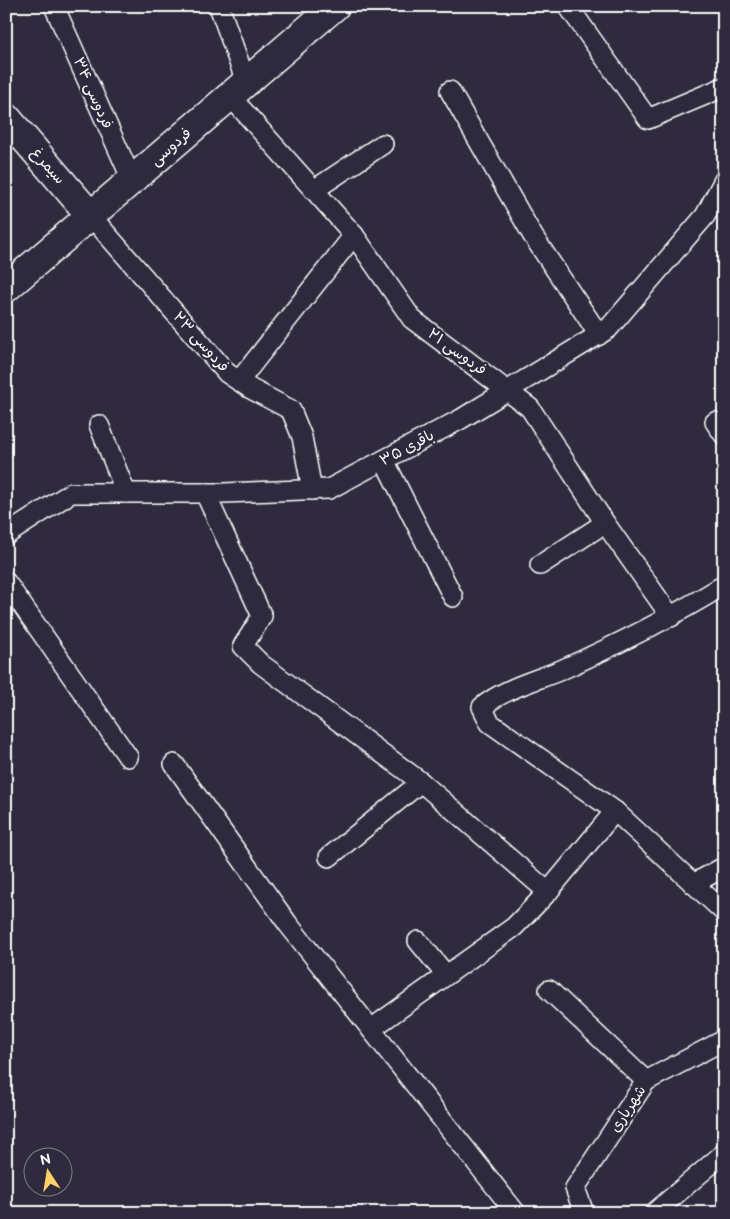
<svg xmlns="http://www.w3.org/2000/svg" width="730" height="1219" font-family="'Balsamiq Sans','Playpen Sans Arabic',sans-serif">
<rect width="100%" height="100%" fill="#2f2a3d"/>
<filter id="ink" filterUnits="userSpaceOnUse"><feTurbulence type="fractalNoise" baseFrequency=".02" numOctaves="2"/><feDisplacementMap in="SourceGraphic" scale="10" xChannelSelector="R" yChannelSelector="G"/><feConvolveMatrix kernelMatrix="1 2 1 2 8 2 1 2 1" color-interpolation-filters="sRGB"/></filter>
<g filter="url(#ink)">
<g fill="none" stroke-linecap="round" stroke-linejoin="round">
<!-- street casing -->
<g stroke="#fff" stroke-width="22">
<g id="street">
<polyline points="54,6 132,180"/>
<polyline points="219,6 246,82"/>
<polyline points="568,6 648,119 724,87"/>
<polyline points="450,91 533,236 599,335"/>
<polyline points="230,96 354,235 412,319 530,408 605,523 671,617"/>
<polyline points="314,190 383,144"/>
<polyline points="91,216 227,373 251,389 291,410 302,437 312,490"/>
<polyline points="239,381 354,235"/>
<polyline points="715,422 724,435"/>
<polyline points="99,425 126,493"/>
<polyline points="384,460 453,597"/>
<polyline points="205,493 262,616 243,646 261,664 421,782 548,892"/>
<polyline points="6,535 71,493 224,493 329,489 461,419 608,329 705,216 724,180"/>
<polyline points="540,565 605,523"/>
<polyline points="6,582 128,757"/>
<path d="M724,585c-52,32 -107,60 -163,85 -26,11 -56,18 -79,37l8,16 125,88 109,101"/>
<polyline points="174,764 288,924 516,1213"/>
<polyline points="329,857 421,782"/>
<polyline points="693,884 724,867"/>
<polyline points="418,941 446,975"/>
<polyline points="549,990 646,1081"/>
<polyline points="371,1029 514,927 548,892 615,811"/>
<polyline points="584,1213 575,1188 646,1081 724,1040"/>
<polyline points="654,1213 724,1153"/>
</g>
</g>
<!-- secondary casing -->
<g stroke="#fff" stroke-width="31">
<g id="secondary">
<polyline points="6,117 91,216"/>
<polyline points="6,288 335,6"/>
</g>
</g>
<!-- street -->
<use href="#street" stroke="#2f2a3d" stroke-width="19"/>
<!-- secondary -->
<use href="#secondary" stroke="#2f2a3d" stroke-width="28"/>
</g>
</g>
<g text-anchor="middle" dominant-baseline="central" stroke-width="4.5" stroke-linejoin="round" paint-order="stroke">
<!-- street labels -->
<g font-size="15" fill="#fff" stroke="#2f2a3d">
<text transform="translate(93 93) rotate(66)">فردوسی ۳۴</text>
<text transform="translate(171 147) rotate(-41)">فردوسی</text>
<text transform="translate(48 166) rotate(49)">سیمرغ</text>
<text transform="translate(201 342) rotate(48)">فردوسی ۲۳</text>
<text transform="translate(457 352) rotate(36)">فردوسی ۲۱</text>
<text transform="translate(407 448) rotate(-28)">باقری ۳۵</text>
<text transform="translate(628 1109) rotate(-57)">شهریاری</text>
</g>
</g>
<!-- margin -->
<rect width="730" height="1219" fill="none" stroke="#2f2a3d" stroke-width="25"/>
<rect x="12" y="12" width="705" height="1194" fill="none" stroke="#fff" stroke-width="2" filter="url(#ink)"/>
<!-- north arrow -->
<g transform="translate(48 1172) rotate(348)"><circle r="24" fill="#2f2a3d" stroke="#827f8b"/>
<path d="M0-4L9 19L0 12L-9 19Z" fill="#ffd166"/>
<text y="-8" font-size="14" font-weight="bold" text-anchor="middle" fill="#ffffff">N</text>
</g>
</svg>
